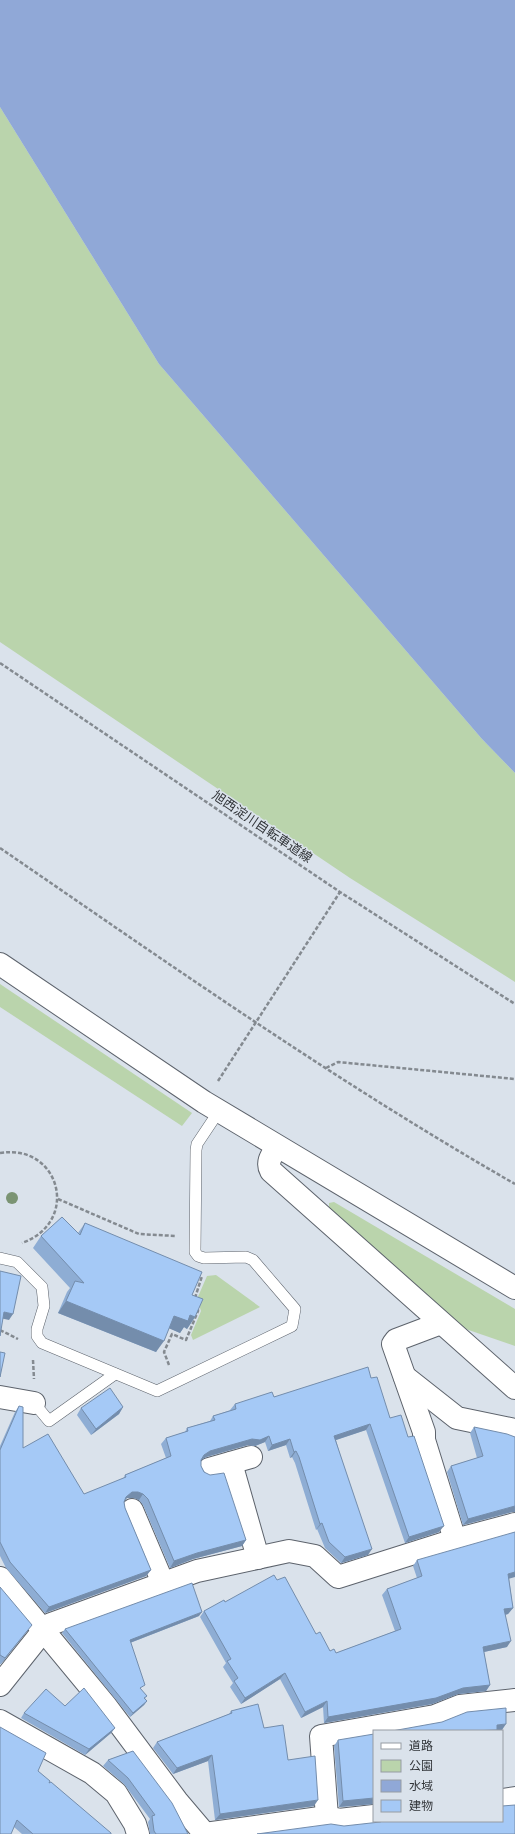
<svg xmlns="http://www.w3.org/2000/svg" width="515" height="1834" font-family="'Nunito Sans','Noto Sans JP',sans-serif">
<rect width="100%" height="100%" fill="#dae2eb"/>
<!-- green -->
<g fill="#bad4ac">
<polygon points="0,107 159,364 482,739 515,773 515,982 350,878 0,642"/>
<polygon points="0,984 192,1113 182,1126 0,1007"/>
<polygon points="334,1202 515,1309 515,1346 454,1325 329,1208 329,1203"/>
<polygon points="216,1275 260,1307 193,1340 191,1335 201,1311 197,1299 207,1276"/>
</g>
<!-- water -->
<polygon fill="#90a8d7" points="0,0 515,0 515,773 482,739 159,364 0,107"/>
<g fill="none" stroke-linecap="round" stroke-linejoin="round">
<!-- lane casing -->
<g stroke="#5d636c" stroke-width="12">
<g id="lane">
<polyline points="0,1258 17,1262 42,1287 44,1306 37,1329 37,1336 42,1343 157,1391 292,1326 295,1309 253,1260 246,1257 204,1258 198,1256 195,1252 196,1150 197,1144 219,1111"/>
<polyline points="34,1403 49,1421 115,1374"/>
</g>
</g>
<!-- street casing -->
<g stroke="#5d636c" stroke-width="24">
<g id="street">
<path d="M277,1147c-5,8 -11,15 -6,24l244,217"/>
<polyline points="441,1323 396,1340 393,1344 424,1432 424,1440 455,1540"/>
<polyline points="405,1377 457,1418 515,1430"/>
<polyline points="0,1397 34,1403"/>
<polyline points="231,1463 258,1558"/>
<polyline points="209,1469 251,1457"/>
<polyline points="132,1510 163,1583"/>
<polyline points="0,1578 106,1706 177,1801 205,1834"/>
<polyline points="0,1685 43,1631 51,1624 197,1571 289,1551 315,1556 338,1577 455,1540 515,1524"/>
<polyline points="0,1721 92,1773 116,1793 135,1824 138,1834"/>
<polyline points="502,1800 515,1798"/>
<polyline points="327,1817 321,1736 435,1716 460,1706 515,1700"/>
<polyline points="205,1834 327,1817 339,1820 374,1816"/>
</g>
</g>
<!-- secondary casing -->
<g stroke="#5d636c" stroke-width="24">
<polyline id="secondary" points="0,964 204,1102 515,1288"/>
</g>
<!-- path -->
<g stroke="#848a90" stroke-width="2.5" stroke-dasharray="4 2" stroke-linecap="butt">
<polyline points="0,663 340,892 515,1004"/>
<path d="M0,848c169,116 337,234 515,336"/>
<polyline points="326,1068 338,1062 515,1079"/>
<polyline points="218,1081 340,892"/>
<path d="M0,1153c60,-10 81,69 22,90"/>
<polyline points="58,1199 139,1234 176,1236"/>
<polyline points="195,1298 202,1276"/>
<polyline points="0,1330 18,1339"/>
<polyline points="33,1360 34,1379"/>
<polyline points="169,1365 164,1352 172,1334 186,1340 198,1311 198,1308"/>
</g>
<!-- lane -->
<use href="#lane" stroke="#fff" stroke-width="11"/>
<!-- street -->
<use href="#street" stroke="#fff" stroke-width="22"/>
<!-- secondary -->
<use href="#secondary" stroke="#fff" stroke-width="22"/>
</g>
<!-- trees -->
<circle fill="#7b9473" cx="12" cy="1198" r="6"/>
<!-- wall -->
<g fill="#8eadd4">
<polygon points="85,1223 192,1295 195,1317 187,1329 184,1327 180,1333 169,1328 156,1352 58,1313 67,1292 70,1288 33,1248 41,1236 78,1233"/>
<polygon points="371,1378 390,1418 408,1437 439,1532 405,1543 366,1430 336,1440 368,1555 341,1563 325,1548 317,1529 316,1530 295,1463 292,1457 290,1458 286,1445 268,1451 265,1442 255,1446 248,1445 206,1457 201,1460 201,1466 246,1540 242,1546 193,1559 170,1568 143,1505 139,1500 134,1498 127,1498 124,1501 124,1502 125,1508 151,1570 146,1576 45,1613 6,1568 0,1556 0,1446 15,1412 19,1406 23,1448 84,1494 123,1479 125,1475 166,1458 161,1444 166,1438 185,1432 187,1428 210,1421 213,1416 231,1410 230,1410 235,1404 274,1397"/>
<polygon points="123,1407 119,1414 91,1435 77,1415 81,1408"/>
<polygon points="474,1427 515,1437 515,1512 512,1512 463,1525 447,1472 451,1466 477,1458 470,1433"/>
<polygon points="417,1560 509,1578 513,1608 508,1614 505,1615 507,1647 484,1652 490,1685 486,1691 458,1694 432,1704 324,1723 323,1707 301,1718 280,1679 241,1704 230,1687 233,1683 223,1667 226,1663 200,1617 204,1611 277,1580 316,1634 330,1651 336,1653 395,1631 382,1595 387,1589 417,1578 413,1566"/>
<polygon points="0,1587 27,1631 1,1664 0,1664"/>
<polygon points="199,1616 130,1643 141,1690 147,1696 145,1698 147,1701 144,1705 130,1717 62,1633 65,1629"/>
<polygon points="65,1706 115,1728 111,1733 85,1755 21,1718 24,1713"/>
<polygon points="231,1711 264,1728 288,1760 314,1806 215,1820 208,1761 173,1774 153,1748 157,1742 229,1714"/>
<polygon points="338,1740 373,1804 339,1807 334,1746"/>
<polygon points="133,1751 188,1834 150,1834 148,1822 150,1819 124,1784 103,1766 108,1760"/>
<polygon points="38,1771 50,1782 111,1834 22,1834 14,1827 0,1834"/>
</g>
<!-- shaded-wall -->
<g fill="#748dac">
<polygon points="66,1301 164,1341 156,1352 58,1313"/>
<polygon points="4,1312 13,1314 9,1320 0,1318"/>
<polygon points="190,1315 195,1317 187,1329 184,1327 180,1333 166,1327 174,1316"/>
<polygon points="123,1407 119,1414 91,1435 96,1429"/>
<polygon points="370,1424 366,1430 330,1442 334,1436"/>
<polygon points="269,1436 265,1442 255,1446 248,1445 206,1457 200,1461 204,1455 210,1451 252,1439"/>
<polygon points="290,1439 286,1445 268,1451 272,1445"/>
<polygon points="296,1451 292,1457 290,1458 294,1452"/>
<polygon points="132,1492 138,1492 143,1494 139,1500 134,1498 127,1498 122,1503 126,1497"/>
<polygon points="515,1506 515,1512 512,1512 463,1525 468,1519"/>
<polygon points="322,1523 317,1529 316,1530 320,1524"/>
<polygon points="444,1526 439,1532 405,1543 409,1537"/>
<polygon points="246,1540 242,1546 193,1559 170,1568 174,1561 197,1553"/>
<polygon points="372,1549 368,1555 341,1563 345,1557"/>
<polygon points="151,1570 146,1576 45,1613 49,1607"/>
<polygon points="515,1572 515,1577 504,1580 508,1574"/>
<polygon points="513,1608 508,1614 500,1616 504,1609"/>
<polygon points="202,1612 199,1616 127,1644 130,1640"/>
<polygon points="32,1625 27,1631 1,1664 5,1658"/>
<polygon points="511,1641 507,1647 479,1653 483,1647"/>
<polygon points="285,1673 280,1679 241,1704 245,1698"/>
<polygon points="490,1685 486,1691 458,1694 432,1704 324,1723 328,1717 463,1688"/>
<polygon points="147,1701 144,1705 130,1717 133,1713"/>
<polygon points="327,1701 323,1707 301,1718 305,1712"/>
<polygon points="506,1724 502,1730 496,1731 470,1731 497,1725"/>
<polygon points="115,1728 111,1733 85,1755 89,1749"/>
<polygon points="212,1755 208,1761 173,1774 177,1768"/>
<polygon points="374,1798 374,1804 339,1807 343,1801"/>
<polygon points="318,1800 314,1806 215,1820 220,1814"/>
</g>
<!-- building -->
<g fill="#a5c9f6" stroke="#748dac">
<polygon points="62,1217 80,1235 85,1223 202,1272 192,1295 203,1299 195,1317 190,1315 188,1321 174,1316 164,1341 66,1301 75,1281 84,1283 41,1236"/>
<polygon points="0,1271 21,1276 13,1314 4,1312 0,1336"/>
<polygon points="0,1352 5,1353 0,1377"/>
<polygon points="368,1367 371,1378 377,1377 390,1418 401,1415 408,1437 414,1436 444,1526 409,1537 370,1424 334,1436 372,1549 345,1557 329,1542 322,1523 320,1524 299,1457 296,1451 294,1452 290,1439 272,1445 269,1436 260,1440 252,1439 210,1451 204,1455 201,1460 201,1466 204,1472 210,1475 224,1473 246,1540 197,1553 174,1561 148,1499 143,1494 138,1492 132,1492 126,1497 124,1502 125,1508 151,1570 49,1607 10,1562 0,1542 0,1450 19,1406 23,1407 23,1448 48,1434 84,1494 126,1477 125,1475 171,1456 166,1438 188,1431 187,1428 215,1420 213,1416 236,1409 235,1404 272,1392 274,1397"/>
<polygon points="110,1388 123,1407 96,1429 81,1408"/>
<polygon points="474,1427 507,1434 515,1437 515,1506 468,1519 451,1466 483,1456"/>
<polygon points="515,1532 515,1572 508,1574 513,1608 504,1609 511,1641 483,1647 490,1685 463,1688 436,1698 328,1717 327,1701 305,1712 285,1673 245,1698 234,1681 238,1678 227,1661 231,1659 204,1611 224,1600 225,1602 274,1575 277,1580 285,1577 316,1634 320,1632 330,1651 334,1649 336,1653 401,1629 387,1589 422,1576 417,1560"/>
<polygon points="192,1583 202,1612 130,1640 145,1685 140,1688 147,1696 144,1698 147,1701 133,1713 65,1629"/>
<polygon points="0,1587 32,1625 5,1658 0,1655"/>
<polygon points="84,1688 115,1728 89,1749 24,1713 46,1689 65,1706"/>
<polygon points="258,1704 264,1728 283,1725 288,1760 315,1756 318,1800 220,1814 212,1755 177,1768 157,1742 232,1713 231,1711"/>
<polygon points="506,1708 506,1724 497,1725 497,1730 470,1731 392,1731 442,1722 467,1712"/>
<polygon points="0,1727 46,1753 38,1771 50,1781 49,1783 51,1782 111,1833 111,1834 33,1834 17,1820 11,1834 0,1834"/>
<polygon points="374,1734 374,1798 343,1801 338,1740"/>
<polygon points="133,1751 172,1803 188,1834 156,1834 154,1831 152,1816 155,1815 128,1778 108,1760"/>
<polygon points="515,1805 515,1834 257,1834 331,1824 344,1826 380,1822 383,1821 502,1821 502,1806"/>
</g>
<g text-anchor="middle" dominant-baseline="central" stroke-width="3" stroke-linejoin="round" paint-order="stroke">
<!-- street labels -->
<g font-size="13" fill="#313438" stroke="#dae2eb">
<text transform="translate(262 827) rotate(34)">旭西淀川自転車道線</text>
</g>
</g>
<!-- legend -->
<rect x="373" y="1730" width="130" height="92" fill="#dae2eb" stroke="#969ca3"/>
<rect x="381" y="1743" width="20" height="6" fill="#ffffff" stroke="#969ca3"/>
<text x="409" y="1750" font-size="12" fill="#313438">道路</text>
<rect x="381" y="1760" width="20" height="12" fill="#bad4ac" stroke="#969ca3"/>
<text x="409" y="1770" font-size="12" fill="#313438">公園</text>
<rect x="381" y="1780" width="20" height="12" fill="#90a8d7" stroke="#969ca3"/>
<text x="409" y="1790" font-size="12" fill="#313438">水域</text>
<rect x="381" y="1800" width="20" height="12" fill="#a5c9f6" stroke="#969ca3"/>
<text x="409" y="1810" font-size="12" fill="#313438">建物</text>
</svg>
